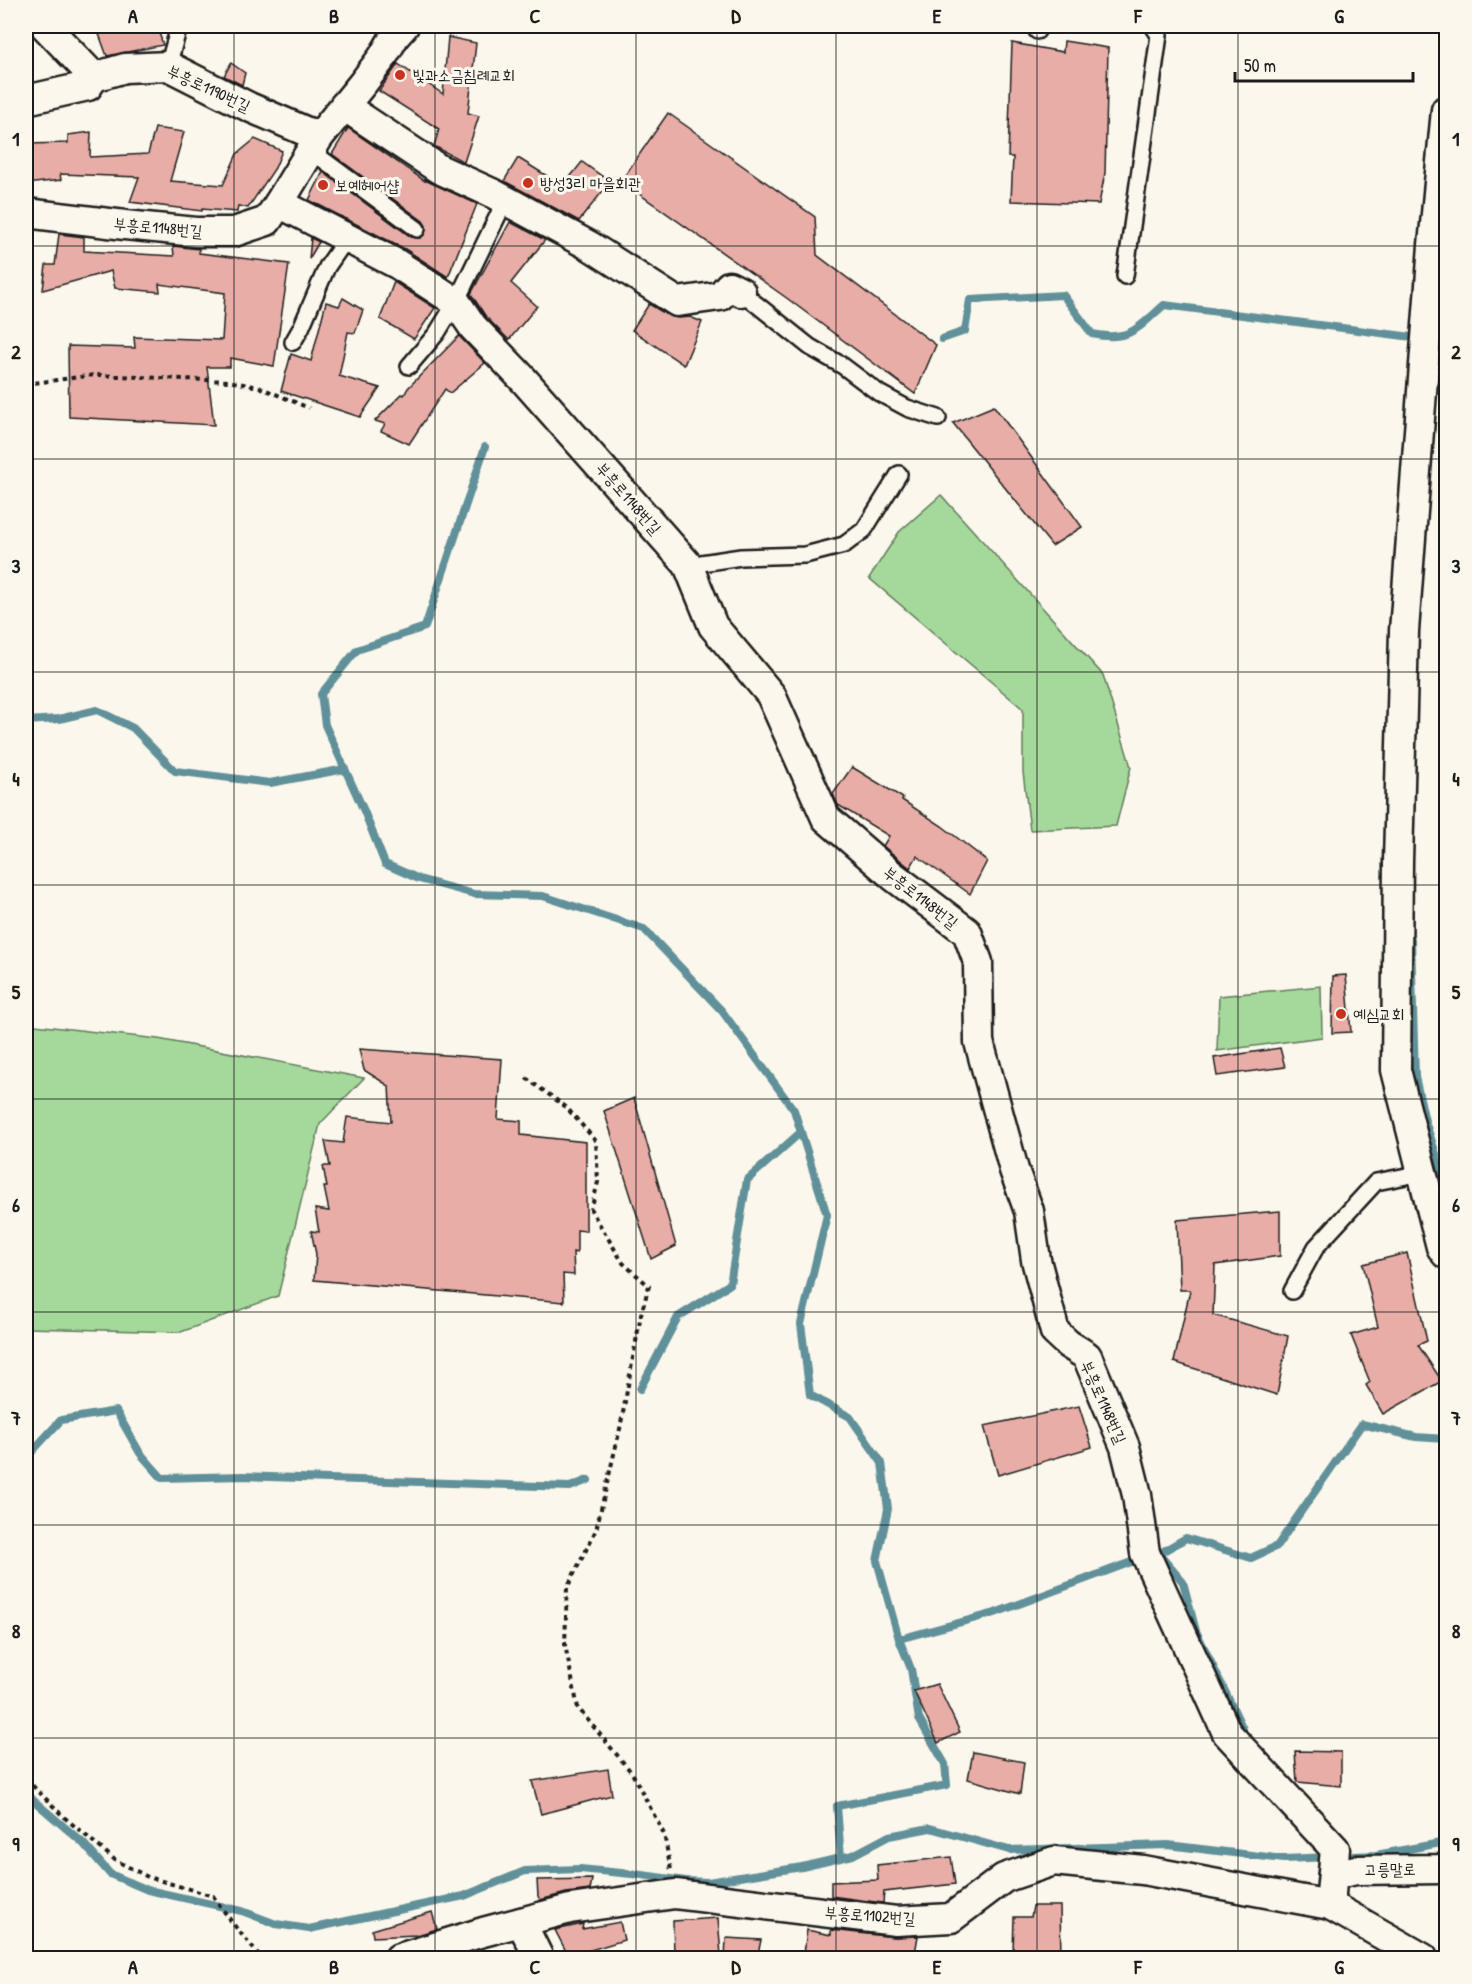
<svg xmlns="http://www.w3.org/2000/svg" width="1472" height="1984" font-family="'Patrick Hand','Poor Story',sans-serif">
<rect width="100%" height="100%" fill="#fbf7ec"/>
<filter id="ink" filterUnits="userSpaceOnUse"><feTurbulence type="fractalNoise" baseFrequency=".0167" numOctaves="2"/><feDisplacementMap in="SourceGraphic" scale="12" xChannelSelector="R" yChannelSelector="G"/><feConvolveMatrix kernelMatrix="1 2 1 2 8 2 1 2 1" color-interpolation-filters="sRGB"/></filter>
<g filter="url(#ink)">
<!-- green -->
<g fill="#a5d99b" stroke="#607a5c" stroke-width="1.5">
<polygon points="941,495 1103,675 1131,767 1116,826 1030,830 1023,772 1023,709 869,578 899,532"/>
<polygon points="1321,986 1322,1037 1217,1051 1219,996"/>
<polygon points="26,1024 158,1039 364,1078 320,1124 278,1296 181,1332 26,1328"/>
</g>
<g fill="none" stroke-linecap="round" stroke-linejoin="round">
<!-- stream -->
<g stroke="#619099" stroke-width="8">
<path d="M942,339l23,-8 5,-31 93,-5 29,39c38,8 46,-6 72,-29l248,32"/>
<polyline points="485,447 425,627 357,650 321,694 325,725 364,811 385,864 419,879 474,894 543,896 644,929 722,1011 794,1110 827,1215 801,1324 810,1395 850,1417 882,1463 888,1509 877,1561 899,1639 911,1669 919,1719 945,1764 947,1785 837,1806 841,1858"/>
<polyline points="26,721 59,719 97,710 133,728 175,771 270,783 345,769"/>
<polyline points="1411,939 1415,1077 1425,1121 1446,1184"/>
<polyline points="640,1389 678,1317 730,1284 747,1180 801,1132"/>
<polyline points="26,1458 61,1420 116,1411 140,1453 162,1478 243,1476 570,1487 588,1480"/>
<polyline points="1159,1554 1183,1582 1196,1631 1243,1729"/>
<polyline points="1155,1556 1186,1538 1251,1558 1277,1546 1362,1424 1416,1437 1446,1439"/>
<polyline points="899,1639 995,1613 1134,1561"/>
<polyline points="26,1794 83,1843 110,1874 148,1890 242,1911 276,1924 309,1929 464,1896 525,1871 580,1869 642,1875 686,1881 708,1882 802,1867 853,1855 889,1836 930,1828 1009,1850 1168,1845 1284,1859 1376,1855 1446,1842"/>
</g>
</g>
<!-- building -->
<g fill="#e8ada6" stroke="#1c1c1c" stroke-width="1.5">
<polygon points="96,26 157,26 163,45 107,56"/>
<polygon points="448,37 476,43 468,113 479,116 464,162 434,146 439,129 379,91 398,64 443,94"/>
<polygon points="1064,41 1108,48 1105,173 1099,204 1011,201 1013,157 1008,157 1012,43 1063,52"/>
<polygon points="231,63 245,73 242,85 224,76"/>
<polygon points="668,113 815,217 817,255 936,345 915,394 788,299 621,181"/>
<polygon points="155,128 184,132 170,181 223,185 237,154 255,139 282,151 275,168 248,208 238,206 237,212 202,209 202,211 130,202 139,177 60,174 61,180 26,184 26,144 68,143 68,135 91,132 90,157 148,154"/>
<polygon points="348,128 425,181 425,180 477,204 448,277 405,249 309,200 323,172 411,237 420,238 425,234 426,226 423,221 332,154"/>
<polygon points="518,158 563,186 582,162 610,182 579,221 504,181"/>
<polygon points="510,222 545,240 511,283 537,306 509,340 486,317 471,294"/>
<polygon points="59,234 84,237 84,251 174,256 173,246 199,249 199,253 289,264 274,366 230,358 230,367 207,367 214,425 69,417 68,346 135,348 134,337 222,340 225,293 159,284 160,292 115,288 111,271 43,290 46,265 55,265"/>
<polygon points="311,238 319,242 309,259"/>
<polygon points="394,282 435,308 414,339 380,319"/>
<polygon points="343,298 363,310 355,333 348,332 339,376 380,388 360,417 281,391 291,354 311,361 326,302 339,306"/>
<polygon points="649,304 669,316 679,318 690,317 702,322 684,365 632,330"/>
<polygon points="459,336 485,363 450,393 445,389 409,444 381,431 385,424 375,421 402,394 404,395 408,388"/>
<polygon points="994,406 1082,527 1052,546 953,423"/>
<polygon points="852,767 903,798 902,800 942,826 987,861 970,894 917,856 910,868 883,846 889,836 838,805 833,794"/>
<polygon points="1346,975 1351,1032 1332,1033 1333,976"/>
<polygon points="1280,1048 1285,1067 1217,1076 1214,1058"/>
<polygon points="359,1049 502,1059 498,1119 521,1121 521,1135 586,1142 586,1231 577,1230 577,1253 573,1252 574,1275 563,1274 564,1302 314,1280 316,1254 311,1231 319,1232 315,1209 329,1211 324,1187 327,1187 323,1166 330,1166 325,1141 343,1143 347,1117 391,1122 389,1086 364,1070"/>
<polygon points="634,1098 676,1246 651,1259 604,1111"/>
<polygon points="1280,1211 1280,1256 1215,1265 1213,1315 1288,1336 1277,1395 1174,1362 1190,1290 1180,1290 1177,1220"/>
<polygon points="1407,1253 1427,1341 1418,1345 1442,1381 1383,1414 1366,1385 1370,1382 1351,1335 1378,1327 1363,1264"/>
<polygon points="1079,1406 1092,1447 998,1475 984,1426"/>
<polygon points="937,1684 960,1732 938,1743 914,1691"/>
<polygon points="1295,1751 1341,1752 1341,1786 1297,1782"/>
<polygon points="973,1752 1024,1762 1020,1794 968,1779"/>
<polygon points="608,1769 612,1795 541,1814 532,1781"/>
<polygon points="951,1857 955,1884 884,1892 883,1903 831,1896 831,1882 878,1880 877,1865"/>
<polygon points="592,1879 590,1890 566,1893 540,1900 538,1896 537,1880"/>
<polygon points="1033,1906 1060,1906 1061,1957 1013,1954 1014,1917 1031,1917"/>
<polygon points="432,1912 437,1929 417,1935 373,1937 372,1930"/>
<polygon points="718,1918 721,1955 674,1953 673,1921"/>
<polygon points="620,1922 624,1940 577,1954 576,1959 570,1959 555,1930 583,1924 582,1929"/>
<polygon points="807,1930 831,1935 831,1930 894,1937 918,1936 914,1959 817,1959 818,1954 804,1954"/>
<polygon points="726,1938 761,1940 757,1959 725,1959"/>
</g>
<g fill="none" stroke-linecap="round" stroke-linejoin="round">
<!-- lane casing -->
<g stroke="#1c1c1c" stroke-width="20">
<g id="lane">
<polyline points="1037,31 1037,26"/>
<polyline points="168,66 177,34 174,26"/>
<polyline points="310,150 417,229"/>
<polyline points="1125,276 1159,35 1153,26"/>
<polyline points="741,292 810,347 843,366 879,393 907,408 938,418"/>
<polyline points="293,342 301,328 327,267 347,238"/>
<polyline points="409,366 437,333 456,302 505,201"/>
<polyline points="688,565 741,557 805,555 844,545 864,530 899,474"/>
<polyline points="1292,1291 1316,1247 1376,1182 1422,1173"/>
</g>
</g>
<!-- street casing -->
<g stroke="#1c1c1c" stroke-width="33">
<g id="street">
<polyline points="45,26 94,77"/>
<polyline points="94,77 125,68 168,66 249,107 319,137"/>
<polyline points="26,100 88,86 94,77"/>
<polyline points="344,106 439,169 494,194 590,246 677,302 720,296 729,286 741,292"/>
<polyline points="1446,110 1433,245 1404,631 1398,862 1396,1070 1441,1247 1446,1254"/>
<polyline points="279,203 397,264 456,302 473,327 523,379 688,565 713,626 771,695 826,818 893,876 967,932 978,962 979,1042 1014,1170 1029,1211 1036,1260 1055,1332 1068,1344 1087,1356 1125,1447 1137,1495 1145,1553 1227,1733 1335,1849 1330,1905"/>
<polyline points="26,213 125,225 196,232 234,232 267,221 279,203 319,137 363,83 382,58 395,36 404,26"/>
<polyline points="1333,1875 1356,1870 1441,1869 1446,1867"/>
<polyline points="521,1922 539,1958"/>
<polyline points="399,1958 483,1932 570,1909 675,1894 896,1921 951,1918 1004,1878 1054,1861 1143,1870 1330,1905 1423,1958"/>
</g>
</g>
<!-- path -->
<g stroke="#1c1c1c" stroke-width="4" stroke-dasharray="4.5 4.5" stroke-linecap="butt">
<polyline points="26,384 95,375 228,381 259,387 309,408"/>
<polyline points="526,1078 566,1107 596,1141 598,1182 591,1210 623,1263 649,1286 641,1314 620,1429 596,1530 567,1588 565,1645 578,1708 632,1773 664,1834 671,1870"/>
<polyline points="26,1779 65,1818 115,1860 148,1877 213,1896 234,1925 261,1958"/>
</g>
<!-- lane -->
<use href="#lane" stroke="#fbf7ec" stroke-width="15"/>
<!-- street -->
<use href="#street" stroke="#fbf7ec" stroke-width="28"/>
</g>
</g>
<!-- grid -->
<path fill="none" stroke="#1c1c1c" stroke-width="1.5" stroke-opacity="0.55" d="M234,26v1932M435,26v1932M636,26v1932M836,26v1932M1037,26v1932M1238,26v1932M26,246h1420M26,459h1420M26,672h1420M26,885h1420M26,1099h1420M26,1312h1420M26,1525h1420M26,1738h1420"/>
<!-- markers -->
<g fill="#c8321e" stroke="#fbf7ec" stroke-width="2">
<circle cx="400" cy="75" r="6"/>
<circle cx="528" cy="183" r="6"/>
<circle cx="323" cy="185" r="6"/>
<circle cx="1341" cy="1014" r="6"/>
</g>
<g text-anchor="middle" dominant-baseline="central" stroke-width="6" stroke-linejoin="round" paint-order="stroke">
<!-- poi labels -->
<g font-size="16" fill="#1c1c1c" stroke="#fbf7ec" text-anchor="start">
<text x="412" y="75">빛과소금침례교회</text>
<text x="540" y="183">방성3리 마을회관</text>
<text x="335" y="185">보예헤어샵</text>
<text x="1353" y="1014">예심교회</text>
</g>
<!-- street labels -->
<g font-size="16" fill="#1c1c1c" stroke="#fbf7ec">
<text transform="translate(209 88) rotate(25)">부흥로1190번길</text>
<text transform="translate(158 227) rotate(5)">부흥로1148번길</text>
<text transform="translate(629 498) rotate(49)">부흥로1148번길</text>
<text transform="translate(921 897) rotate(38)">부흥로1148번길</text>
<text transform="translate(1104 1402) rotate(66)">부흥로1148번길</text>
<text transform="translate(1390 1869) rotate(-1)">고릉말로</text>
<text transform="translate(870 1915) rotate(4)">부흥로1102번길</text>
</g>
</g>
<!-- margin -->
<rect width="1472" height="1984" fill="none" stroke="#fbf7ec" stroke-width="66"/>
<!-- scale -->
<path d="M1235 72v9h178v-9" fill="none" stroke="#1c1c1c" stroke-width="3"/>
<text x="1244" y="72" font-size="18" fill="#1c1c1c" stroke="#fbf7ec" stroke-width="4.5" paint-order="stroke">50 m</text>
<rect x="33" y="33" width="1406" height="1918" fill="none" stroke="#1c1c1c" stroke-width="2"/>
<g font-size="20" text-anchor="middle" font-weight="bold" fill="#1c1c1c">
<text x="133" y="23">A</text>
<text x="334" y="23">B</text>
<text x="535" y="23">C</text>
<text x="736" y="23">D</text>
<text x="937" y="23">E</text>
<text x="1138" y="23">F</text>
<text x="1339" y="23">G</text>
<text x="16" y="146">1</text>
<text x="1456" y="146">1</text>
<text x="16" y="359">2</text>
<text x="1456" y="359">2</text>
<text x="16" y="573">3</text>
<text x="1456" y="573">3</text>
<text x="16" y="786">4</text>
<text x="1456" y="786">4</text>
<text x="16" y="999">5</text>
<text x="1456" y="999">5</text>
<text x="16" y="1212">6</text>
<text x="1456" y="1212">6</text>
<text x="16" y="1425">7</text>
<text x="1456" y="1425">7</text>
<text x="16" y="1638">8</text>
<text x="1456" y="1638">8</text>
<text x="16" y="1851">9</text>
<text x="1456" y="1851">9</text>
<text x="133" y="1974">A</text>
<text x="334" y="1974">B</text>
<text x="535" y="1974">C</text>
<text x="736" y="1974">D</text>
<text x="937" y="1974">E</text>
<text x="1138" y="1974">F</text>
<text x="1339" y="1974">G</text>
</g>
</svg>
